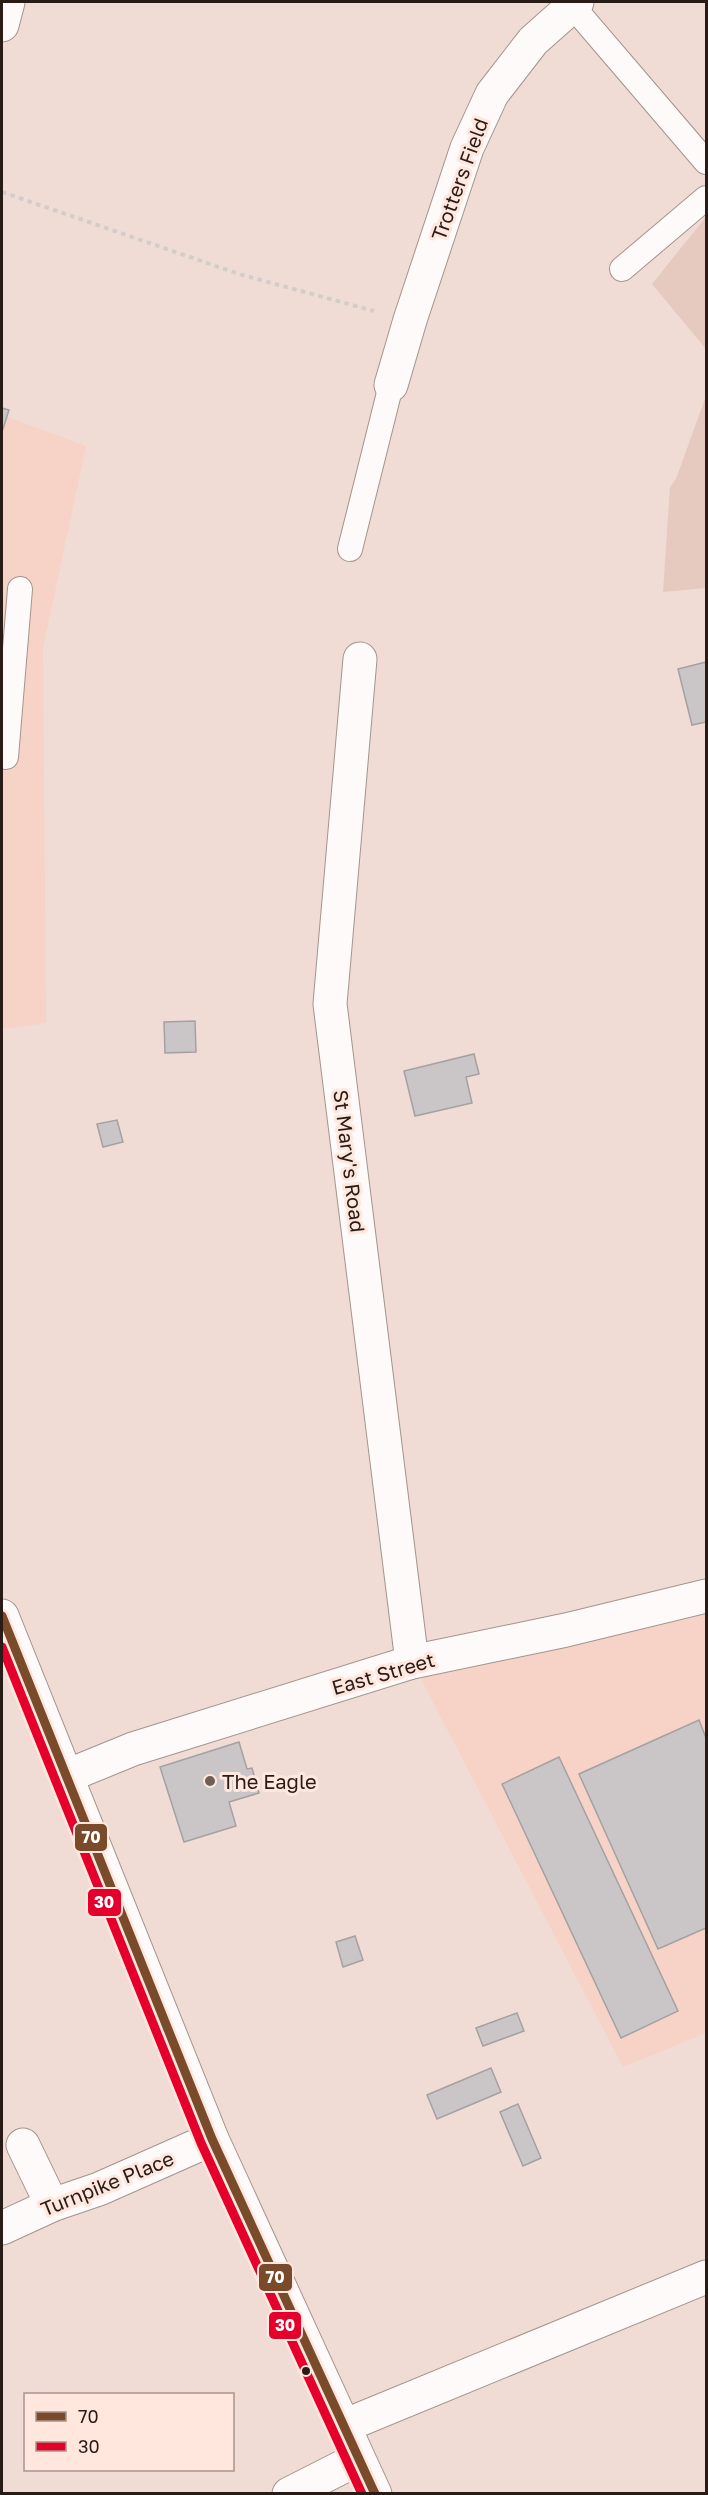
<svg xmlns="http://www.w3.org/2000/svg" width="708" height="2495" font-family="'Golos Text',sans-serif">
<rect width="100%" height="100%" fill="#f0dcd4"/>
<!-- built -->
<g fill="#f6d3c6">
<polygon points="2,415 86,446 43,648 46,1023 2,1029"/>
<polygon points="706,1593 706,2033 623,2067 412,1662"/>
</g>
<!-- green -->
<g fill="#e6c9bf">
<polygon points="706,217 706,349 652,284"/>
<polygon points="706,396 706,588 663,592 670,487 676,479"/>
</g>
<!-- building -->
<g fill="#cac6c7" stroke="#a5a1a2" stroke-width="1.5">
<polygon points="2,408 9,410 2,432"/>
<polygon points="706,662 706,722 692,725 678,669"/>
<polygon points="195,1021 196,1052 165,1053 164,1022"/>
<polygon points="474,1054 479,1074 466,1077 472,1103 415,1116 404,1071"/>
<polygon points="117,1120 123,1142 103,1147 97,1124"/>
<polygon points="699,1720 706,1738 706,1928 658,1949 579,1774"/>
<polygon points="239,1742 247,1769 252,1768 259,1793 229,1802 236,1826 184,1842 160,1767"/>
<polygon points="559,1757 678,2011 621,2038 502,1784"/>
<polygon points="355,1936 363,1960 343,1967 336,1942"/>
<polygon points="517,2013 524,2031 483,2046 476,2028"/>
<polygon points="491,2068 501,2092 437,2119 427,2095"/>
<polygon points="518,2104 541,2158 523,2166 500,2112"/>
</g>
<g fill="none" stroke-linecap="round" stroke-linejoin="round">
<!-- service casing -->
<g stroke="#a3948e" stroke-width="26">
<g id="service">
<polyline points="569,2 706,162"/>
<polyline points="622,269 706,198"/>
<polyline points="350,549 391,385"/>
<polyline points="6,757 20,589"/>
</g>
</g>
<!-- minor casing -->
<g stroke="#a3948e" stroke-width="35">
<g id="minor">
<polyline points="391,385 410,320 467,148 492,94 533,41 577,2"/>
<polyline points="360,659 330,1004 412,1662"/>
<polyline points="67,1776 133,1749 412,1662 566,1630 706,1596"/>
<polyline points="23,2145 52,2205"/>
<polyline points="2,2228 52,2205 99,2189 212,2139"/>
<polyline points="344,2426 706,2277"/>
<polyline points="289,2494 358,2459"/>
</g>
</g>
<!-- tertiary casing -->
<g stroke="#a3948e" stroke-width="35">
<polyline id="tertiary" points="2,25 8,2"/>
</g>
<!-- secondary casing -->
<g stroke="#a3948e" stroke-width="35">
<polyline id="secondary" points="2,1616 212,2139 375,2494"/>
</g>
<!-- path -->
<polyline stroke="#d2cdcb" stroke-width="4" stroke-dasharray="4.5 4.5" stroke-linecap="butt" points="2,192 239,274 374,311"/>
<!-- service -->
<use href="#service" stroke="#fdfaf9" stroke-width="24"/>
<!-- minor -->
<use href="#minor" stroke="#fdfaf9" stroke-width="33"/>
<!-- tertiary -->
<use href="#tertiary" stroke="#fdfaf9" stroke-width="33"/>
<!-- secondary -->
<use href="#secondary" stroke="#fdfaf9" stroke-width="33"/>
<!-- bus-1 casing -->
<g stroke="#ffe7de" stroke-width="14">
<polyline id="bus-1" points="2,1616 212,2139 375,2494"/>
</g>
<!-- bus-2 casing -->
<g stroke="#ffe7de" stroke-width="14">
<polyline id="bus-2" points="2,1647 201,2143 362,2494"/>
</g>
<!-- bus-1 -->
<use href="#bus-1" stroke="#7a4b2a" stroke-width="9"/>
<!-- bus-2 -->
<use href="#bus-2" stroke="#e4002b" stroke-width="9"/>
</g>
<!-- markers -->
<circle fill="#6f5f58" stroke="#ffe7de" stroke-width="2" cx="210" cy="1781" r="6"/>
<circle fill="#291b16" stroke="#ffe7de" stroke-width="2" cx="306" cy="2371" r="5"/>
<g text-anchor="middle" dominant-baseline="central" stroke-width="6" stroke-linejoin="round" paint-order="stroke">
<!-- street labels -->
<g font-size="20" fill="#291b16" stroke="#ffe7de">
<text transform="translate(459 179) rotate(-70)">Trotters Field</text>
<text transform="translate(350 1161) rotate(83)">St Mary's Road</text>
<text transform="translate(383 1673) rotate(-16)">East Street</text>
<text transform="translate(107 2183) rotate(-22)">Turnpike Place</text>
</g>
<!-- poi labels -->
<g font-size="20" fill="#291b16" stroke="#ffe7de" text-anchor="start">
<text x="222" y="1781">The Eagle</text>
</g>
</g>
<g stroke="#ffe7de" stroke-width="2">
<rect x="74" y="1823" width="34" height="29" rx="6" fill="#7a4b2a"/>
<rect x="87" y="1888" width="35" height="29" rx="6" fill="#e4002b"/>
<rect x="258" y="2263" width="35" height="29" rx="6" fill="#7a4b2a"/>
<rect x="268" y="2311" width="34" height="29" rx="6" fill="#e4002b"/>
</g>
<g font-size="16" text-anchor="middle" font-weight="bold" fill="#fff">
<text x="91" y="1843">70</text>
<text x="104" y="1908">30</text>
<text x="275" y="2283">70</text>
<text x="285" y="2331">30</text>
</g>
<!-- border -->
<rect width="708" height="2495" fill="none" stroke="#291b16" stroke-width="6"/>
<!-- legend -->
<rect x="24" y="2393" width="210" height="78" fill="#ffe7de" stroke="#a9958e" stroke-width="1.5"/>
<rect x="36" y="2412" width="30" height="9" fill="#7a4b2a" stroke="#a9958e" stroke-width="1.5"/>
<text x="78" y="2423" font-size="18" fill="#291b16">70</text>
<rect x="36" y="2442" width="30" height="9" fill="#e4002b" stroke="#a9958e" stroke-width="1.5"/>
<text x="78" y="2453" font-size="18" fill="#291b16">30</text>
</svg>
